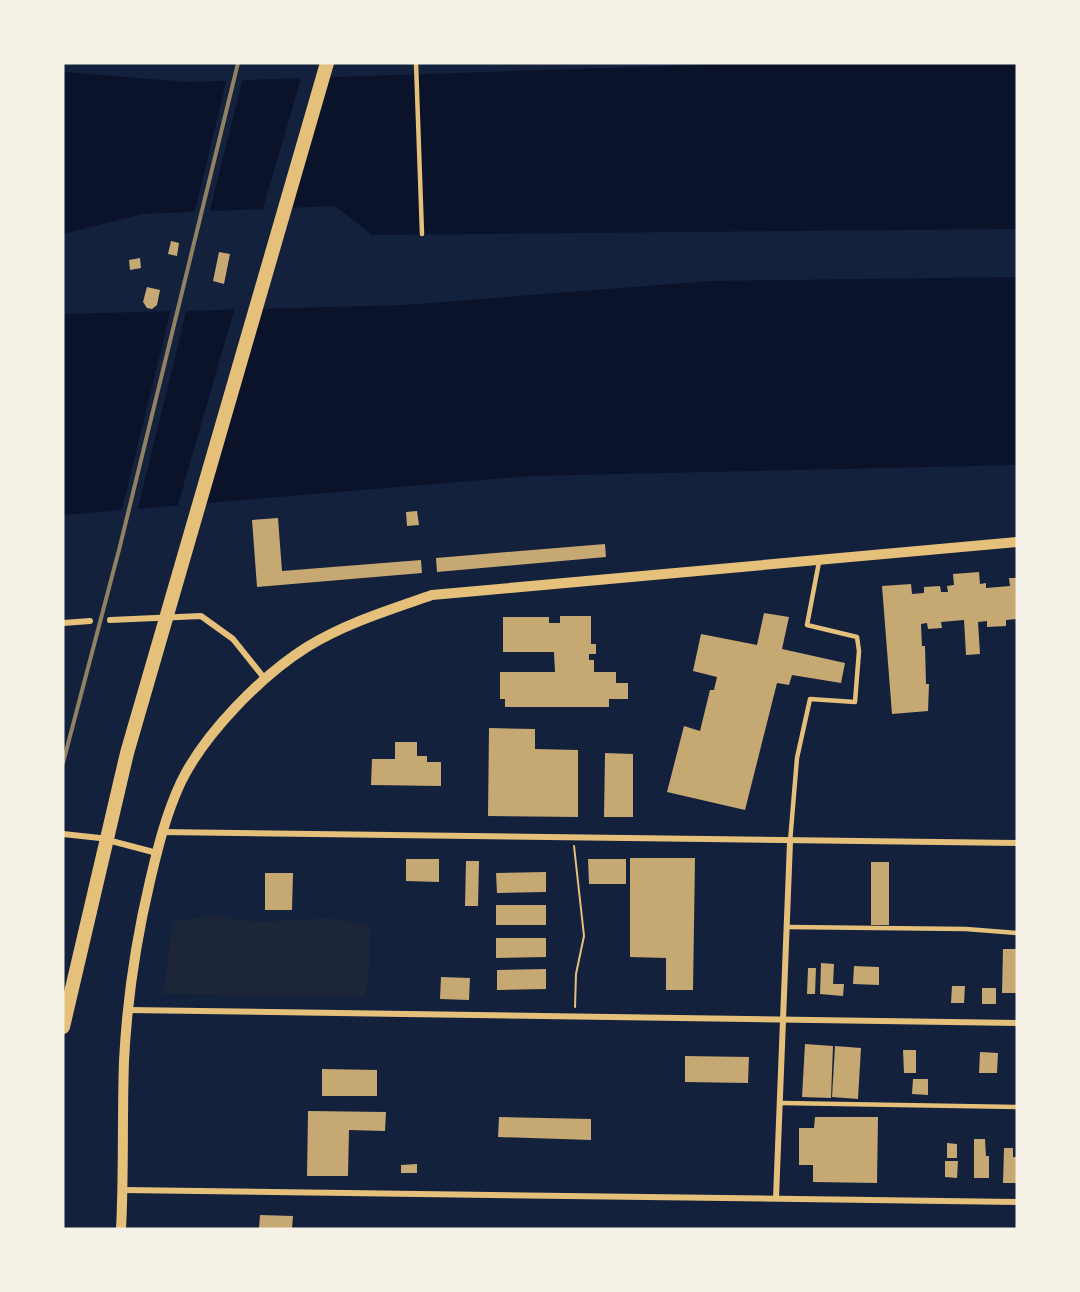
<svg xmlns="http://www.w3.org/2000/svg" width="1080" height="1292" font-family="Arial,sans-serif">
<rect width="100%" height="100%" fill="#14213d"/>
<!-- green -->
<path fill="#1d2539" d="M218,914c38,15 78,2 117,5 12,1 25,5 36,8l-3,57 -4,13 -201,-3 10,-72z"/>
<!-- water -->
<g fill="#0b132b">
<polygon points="756,63 1017,63 1017,229 372,235 335,206 143,214 63,234 63,72 188,82"/>
<polygon points="1017,277 1017,465 531,476 63,515 63,314 404,305 710,281"/>
</g>
<!-- pier -->
<g fill="#14213d">
<polygon points="328,74 289,211 262,212 302,75"/>
<polygon points="243,77 209,214 194,215 227,78"/>
<polygon points="262,306 206,506 177,508 235,307"/>
<polygon points="187,308 137,512 121,513 171,309"/>
</g>
<!-- building -->
<g fill="#c6a872">
<polygon points="171,241 179,243 177,256 168,254"/>
<polygon points="219,252 230,254 224,284 213,281"/>
<polygon points="140,258 141,268 130,270 129,260"/>
<polygon points="147,287 160,290 157,305 152,309 147,308 143,302"/>
<polygon points="417,511 419,525 407,526 406,512"/>
<polygon points="278,518 282,571 421,560 422,573 257,587 252,520"/>
<polygon points="605,544 606,557 437,572 436,558"/>
<polygon points="979,572 980,584 986,583 986,588 1010,586 1009,578 1017,578 1017,619 1006,620 1006,626 987,627 987,621 978,622 980,654 966,655 964,620 941,622 942,628 928,629 927,623 921,624 922,646 925,646 926,684 929,684 928,711 892,714 882,586 911,584 912,594 924,593 924,587 940,586 941,592 948,592 947,586 954,585 953,574"/>
<polygon points="764,613 789,617 782,649 845,663 841,683 792,675 789,685 777,683 745,810 667,792 684,726 700,731 710,690 714,690 717,677 693,671 701,634 757,645"/>
<polygon points="560,616 591,616 591,644 596,644 596,654 589,654 589,660 594,660 594,672 616,672 616,683 628,683 628,699 609,699 609,707 505,707 505,699 500,699 500,672 555,672 554,652 503,652 503,617 549,617 549,623 560,623"/>
<polygon points="489,728 535,729 535,749 578,750 578,817 488,816"/>
<polygon points="395,742 417,742 417,756 427,756 427,762 441,762 441,786 371,785 372,759 395,759"/>
<polygon points="605,753 633,754 633,817 604,817"/>
<polygon points="630,858 695,858 693,990 666,990 666,958 630,957"/>
<polygon points="406,859 439,859 439,882 406,881"/>
<polygon points="588,859 626,859 626,884 589,884"/>
<polygon points="466,861 479,861 478,906 465,906"/>
<rect x="871" y="862" width="18" height="63"/>
<polygon points="546,872 546,892 497,893 496,873"/>
<polygon points="265,873 293,873 292,910 265,910"/>
<rect x="496" y="905" width="50" height="20"/>
<polygon points="496,938 546,938 546,957 496,958"/>
<polygon points="1003,949 1017,949 1017,993 1002,993"/>
<polygon points="821,963 834,964 833,984 844,984 843,996 820,994"/>
<polygon points="854,966 879,967 879,985 853,984"/>
<polygon points="808,968 816,968 815,994 807,994"/>
<polygon points="546,969 546,989 497,990 497,970"/>
<polygon points="441,977 470,978 469,1000 440,999"/>
<polygon points="952,986 965,986 964,1003 951,1003"/>
<rect x="982" y="988" width="14" height="16"/>
<polygon points="805,1044 833,1046 831,1098 802,1097"/>
<polygon points="835,1046 861,1048 858,1099 832,1097"/>
<polygon points="903,1050 916,1050 916,1073 904,1073"/>
<polygon points="980,1052 998,1053 997,1073 979,1073"/>
<polygon points="685,1056 749,1057 748,1083 685,1082"/>
<polygon points="322,1069 377,1070 377,1096 322,1096"/>
<polygon points="913,1079 928,1079 928,1095 912,1094"/>
<polygon points="308,1111 386,1112 385,1131 349,1130 348,1176 307,1176"/>
<polygon points="499,1117 591,1119 591,1140 498,1137"/>
<polygon points="815,1117 878,1117 877,1183 813,1182 813,1165 799,1165 799,1128 814,1128"/>
<polygon points="974,1139 985,1139 986,1156 989,1156 989,1178 974,1178"/>
<polygon points="947,1143 957,1144 957,1158 947,1158"/>
<polygon points="1004,1148 1013,1148 1013,1157 1017,1157 1017,1183 1003,1183"/>
<polygon points="945,1161 958,1161 957,1178 945,1177"/>
<polygon points="417,1164 417,1173 401,1173 401,1165"/>
<polygon points="260,1215 293,1216 292,1229 259,1229"/>
</g>
<g fill="none" stroke-linecap="round" stroke-linejoin="round">
<!-- path -->
<polyline stroke="#e5c07b" stroke-width="2" points="574,846 584,936 576,974 575,1007"/>
<!-- service -->
<g stroke="#e5c07b" stroke-width="4.5">
<polyline points="416,63 422,234"/>
<polyline points="790,842 797,758 810,699 855,702 859,651 857,637 807,625 819,562"/>
<polyline points="787,927 966,929 1017,933"/>
<polyline points="782,1103 1017,1107"/>
</g>
<!-- minor -->
<g stroke="#e5c07b" stroke-width="6">
<polyline points="110,620 201,616 233,639 265,679"/>
<polyline points="63,623 90,621"/>
<polyline points="161,832 1017,843"/>
<polyline points="63,834 100,838 157,853"/>
<polyline points="128,1010 1017,1023"/>
<polyline points="123,1190 1017,1202"/>
<polyline points="776,1198 790,842"/>
</g>
<!-- tertiary -->
<path stroke="#e5c07b" stroke-width="10" d="M121,1229c3,-56 1,-112 3,-168 3,-60 12,-121 26,-180 8,-34 16,-67 31,-99 24,-49 80,-106 126,-135 39,-24 82,-37 125,-52l585,-53"/>
<!-- trunk -->
<polyline stroke="#e5c07b" stroke-width="14" points="63,1027 127,753 327,63"/>
<!-- rail -->
<polyline stroke="#918062" stroke-width="4" points="63,763 120,546 238,63"/>
</g>
<!-- border -->
<rect width="1080" height="1292" fill="none" stroke="#f6f1e7" stroke-width="129"/>
</svg>
